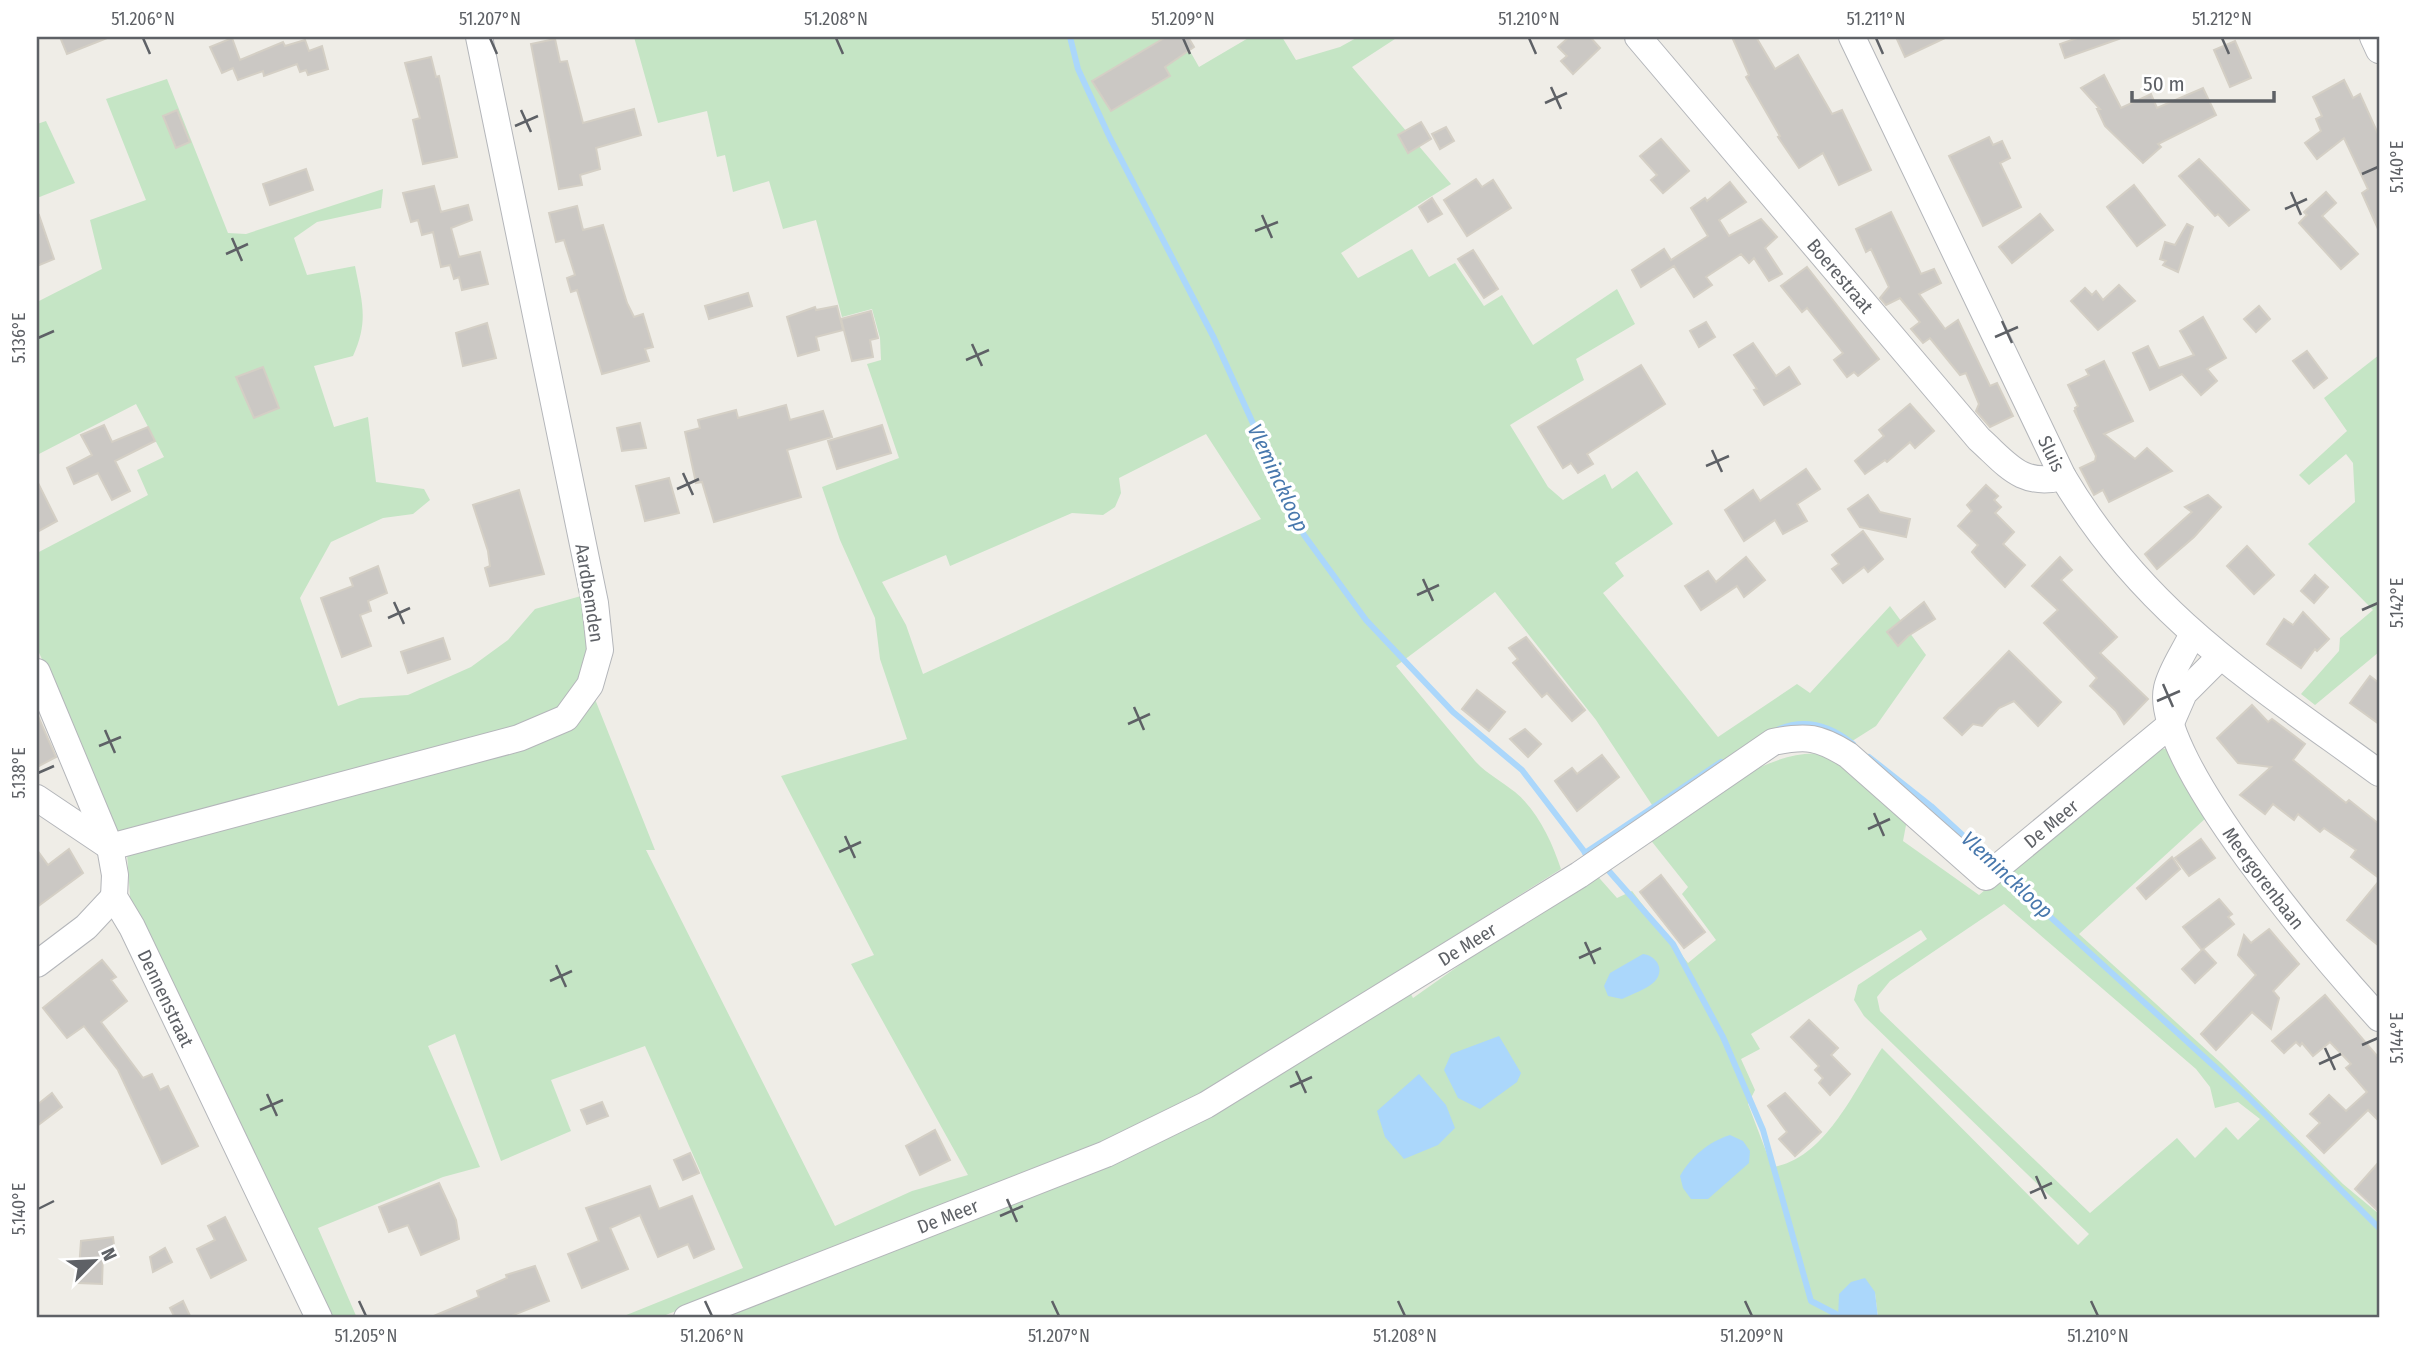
<svg xmlns="http://www.w3.org/2000/svg" width="2416" height="1355" font-family="'Fira Sans Condensed',sans-serif">
	<style>
		.green { fill: #c5e5c5; fill-rule: evenodd }
		.water { fill: #abd7fb }
		.lines { fill: none; stroke-linecap: round; stroke-linejoin: round }
		.stream { stroke: #abd7fb; stroke-width: 6 }
		.building { fill: #cbc8c4; stroke: #d4cfc5; stroke-width: 2 }
		.minor-casing { stroke: #b4b6ba; stroke-width: 28 }
		.minor { stroke: #fff; stroke-width: 26 }
		.ticks { fill: none; stroke: #5e6166; stroke-width: 2.5 }
		.labels { text-anchor: middle; stroke-width: 7; stroke-linejoin: round; paint-order: stroke }
		.street-label { font-size: 19px; fill: #5e6166; stroke: #fff }
		.water-label { font-size: 21px; font-style: italic; fill: #4878ad; stroke: #fff }
		.neatline { fill: none; stroke: #5e6166; stroke-width: 2.5 }
		.ticks-label { font-size: 18px; text-anchor: middle; fill: #5e6166 }
	</style>
	<rect width="100%" height="100%" fill="#efede7"/>
	<!-- green -->
	<g class="green">
		<path d="M634 37H1182L1199 67 1250 37H1282L1296 60 1340 47 1358 37H1398L1352 67 1451 184 1341 253 1358 278 1412 249 1429 277 1455 263 1484 306 1502 295 1533 345 1617 289 1635 324 1576 359 1584 380 1510 425 1548 487 1563 500 1605 474 1612 489 1637 471 1673 524 1615 563 1624 576 1603 593 1718 737 1797 684 1810 693 1890 606 1926 655 1876 726 1846 745 1806 734 1656 811 1596 720 1495 592 1396 666 1475 761C1487 774 1501 781 1515 792 1538 811 1552 842 1561 869L1399 971 1413 998 1593 871 1617 898 1632 891 1688 963 1716 940 1682 894 1688 887 1649 838C1693 809 1790 727 1844 762 1867 778 1887 802 1907 820L1903 841 1979 895 2156 748 2166 749 2207 817 2079 934 2221 1063 2343 1184 2379 1214V1318H1878L1875 1293 1836 1314 1838 1318H716L1117 1141 658 1318H619L743 1268 645 1046 551 1080 571 1131 501 1161 455 1034 428 1046 480 1167 443 1177 318 1228 357 1318H332L142 933 130 897 127 853 37 648V553L148 495 137 470 164 457 136 404 37 455V302L102 269 90 220 146 200 106 99 167 79 228 233 246 234 383 189 381 208 317 222 294 238 307 275 355 266C362 302 369 321 353 356L314 366 334 427 368 417 376 482 424 489 430 500 413 514 383 518 331 542 300 598 338 706 360 698 408 695 471 667 508 640 535 609 581 596 588 635 585 674 655 850H646L835 1226 912 1191 968 1175 851 964 874 955 781 776 907 739 880 659 875 618 840 540 822 487 899 458 867 364 881 360 880 338 872 309 842 317 816 220 783 229 769 181 733 192 725 155 717 157 707 111 658 123ZM1206 434 1261 519 923 674 906 625 882 582 946 555 950 566 1072 513 1103 515 1115 507 1121 493 1119 478ZM2004 904 2196 1069 2210 1087 2215 1108 2238 1102 2260 1119 2238 1140 2226 1127 2195 1158 2177 1138 2090 1213 1880 1011 1877 997 1890 981ZM1921 930 1927 939 1858 985 1854 1000 1864 1016 2089 1234 2078 1245 1882 1048C1855 1089 1825 1160 1772 1167L1748 1104 1755 1090 1741 1059 1760 1049 1751 1034Z"/>
		<polygon points="46,121 75,183 37,198 37,124"/>
		<polygon points="2379,355 2379,652 2315,705 2301,694 2339,651 2340,638 2373,610 2308,544 2355,502 2353,463 2346,454 2309,485 2299,475 2347,431 2324,398"/>
	</g>
	<!-- water -->
	<g class="water">
		<path d="M1643 954C1658 956 1666 972 1653 983 1645 990 1632 994 1622 999L1608 996 1604 986 1610 973Z"/>
		<polygon points="1499,1036 1521,1073 1517,1082 1480,1109 1458,1098 1444,1070 1451,1054"/>
		<polygon points="1419,1074 1446,1105 1455,1128 1438,1145 1404,1159 1385,1137 1377,1111"/>
		<path d="M1730 1135 1743 1141 1750 1151 1749 1163 1708 1199H1691L1683 1188 1680 1176C1690 1157 1710 1141 1730 1135Z"/>
		<polygon points="1865,1278 1875,1292 1878,1318 1838,1318 1839,1294 1851,1282"/>
	</g>
	<g class="lines">
		<!-- stream -->
		<g class="stream">
			<polyline points="1070,37 1078,69 1110,138 1214,338 1304,535 1366,620 1453,712 1522,770 1587,855"/>
			<path d="M1779 729C1806 718 1831 726 1853 744"/>
			<polyline points="1869,757 1931,806 1994,864"/>
			<polyline points="1585,853 1721,762"/>
			<polyline points="1608,870 1673,944 1723,1037 1763,1130 1811,1301 1836,1314"/>
			<polyline points="2001,872 2249,1098 2379,1228"/>
		</g>
	</g>
	<!-- building -->
	<g class="building">
		<polygon points="60,37 107,37 107,38 67,54"/>
		<polygon points="1166,37 1188,37 1194,47 1165,67 1170,76 1111,111 1092,81"/>
		<polygon points="1569,37 1590,37 1600,48 1573,74 1561,61 1567,56 1558,47"/>
		<polygon points="1732,37 1756,37 1775,69 1798,55 1832,114 1842,110 1871,170 1839,185 1823,153 1799,168 1778,137 1780,136 1746,77 1749,75"/>
		<polygon points="1896,37 1947,37 1905,57"/>
		<polygon points="2080,37 2118,37 2119,39 2065,58 2060,44"/>
		<polygon points="232,38 240,60 283,42 285,46 305,40 309,51 322,46 328,69 308,75 306,70 300,72 297,64 264,76 263,71 238,80 233,68 222,73 210,47"/>
		<polygon points="555,39 560,62 567,61 583,123 634,109 641,135 596,148 600,169 580,175 582,185 559,189 531,44"/>
		<polygon points="2235,41 2251,78 2230,87 2214,50"/>
		<polygon points="431,57 436,77 439,76 457,157 423,164 413,120 420,118 405,63"/>
		<polygon points="2104,75 2121,108 2151,94 2157,108 2203,88 2216,115 2158,144 2161,147 2143,163 2105,126 2097,109 2100,109 2081,88"/>
		<polygon points="2344,80 2353,98 2360,94 2379,136 2379,231 2362,193 2368,189 2344,138 2317,159 2305,143 2321,131 2316,119 2322,116 2313,97"/>
		<polygon points="177,110 190,142 176,148 163,116"/>
		<polygon points="1421,122 1431,139 1408,153 1398,135"/>
		<polygon points="1446,127 1454,141 1440,149 1432,134"/>
		<polygon points="1989,137 1993,145 2002,141 2010,158 2000,163 2021,207 1983,226 1949,156"/>
		<polygon points="1661,139 1689,171 1663,193 1651,180 1657,175 1640,156"/>
		<polygon points="2199,159 2249,210 2229,226 2218,214 2215,216 2179,176"/>
		<polygon points="306,169 313,190 270,205 263,184"/>
		<polygon points="1476,179 1482,187 1493,180 1511,208 1467,236 1444,200"/>
		<polygon points="1730,182 1746,202 1719,220 1729,236 1761,219 1777,237 1765,248 1782,274 1769,281 1754,258 1749,263 1741,254 1706,277 1712,285 1694,297 1674,266 1641,287 1632,270 1664,249 1671,260 1708,236 1691,208 1705,198 1707,201"/>
		<polygon points="2134,185 2165,225 2137,246 2107,207"/>
		<polygon points="434,186 441,212 468,205 472,220 451,228 459,257 480,252 488,284 462,290 459,277 454,279 450,265 441,267 433,232 422,235 418,220 411,222 403,193"/>
		<polygon points="2326,192 2336,203 2322,216 2358,254 2341,269 2299,223 2307,215 2304,212"/>
		<polygon points="1432,198 1442,214 1428,222 1419,207"/>
		<polygon points="577,206 583,230 603,225 627,303 634,317 643,314 653,347 645,349 649,361 602,374 577,290 571,292 567,278 575,275 564,240 556,242 549,213"/>
		<polygon points="1891,212 1921,274 1934,269 1941,283 1919,294 1945,329 1958,320 1990,386 1997,383 2013,416 1990,427 1976,411 1979,404 1966,373 1960,375 1930,338 1923,343 1911,329 1920,322 1900,298 1886,305 1880,298 1889,287 1871,249 1866,252 1856,229"/>
		<polygon points="2040,214 2053,230 2012,263 1999,247"/>
		<polygon points="39,215 54,259 37,266 37,216"/>
		<polygon points="2187,224 2193,227 2178,272 2163,265 2166,261 2160,259 2165,242 2175,245"/>
		<polygon points="1473,250 1498,289 1484,298 1458,259"/>
		<polygon points="1807,267 1879,359 1858,376 1854,372 1847,377 1834,360 1843,353 1807,308 1802,312 1781,286"/>
		<polygon points="2119,285 2135,301 2098,330 2071,301 2085,288 2092,295 2096,291 2103,300"/>
		<polygon points="748,293 752,306 709,319 705,306"/>
		<polygon points="837,306 843,330 816,337 819,350 798,356 787,317 815,307 816,310"/>
		<polygon points="2259,306 2270,319 2256,332 2244,319"/>
		<polygon points="871,311 878,338 870,340 873,357 852,361 841,319"/>
		<polygon points="2203,317 2226,358 2207,369 2217,381 2201,395 2182,374 2150,390 2133,353 2148,346 2159,368 2194,355 2180,331"/>
		<polygon points="1706,322 1715,337 1699,347 1690,331"/>
		<polygon points="487,323 496,358 463,366 456,333"/>
		<polygon points="1753,343 1776,376 1789,367 1800,384 1764,405 1754,390 1757,389 1734,355"/>
		<polygon points="2307,351 2327,378 2314,388 2293,361"/>
		<polygon points="2104,361 2133,421 2104,434 2135,459 2147,448 2172,471 2109,502 2103,490 2094,495 2080,468 2095,461 2096,456 2074,410 2076,412 2075,408 2078,406 2068,385 2089,375 2086,370"/>
		<polygon points="1641,365 1665,404 1587,454 1593,464 1578,473 1571,463 1563,468 1538,427"/>
		<polygon points="263,367 279,408 254,418 236,377"/>
		<polygon points="1910,404 1934,431 1915,448 1910,442 1887,462 1885,460 1865,474 1855,461 1884,436 1879,430"/>
		<polygon points="786,405 790,420 823,411 832,437 787,450 801,497 714,522 702,482 696,483 685,432 700,428 698,420 736,410 738,418"/>
		<polygon points="640,423 646,448 622,451 617,428"/>
		<polygon points="104,425 112,442 148,427 155,441 115,461 130,491 112,500 98,473 74,484 67,468 92,455 81,435"/>
		<polygon points="882,425 891,453 837,469 828,441"/>
		<polygon points="1806,469 1820,489 1797,504 1807,521 1783,534 1775,520 1744,541 1725,510 1753,490 1760,501"/>
		<polygon points="669,478 679,513 645,521 636,486"/>
		<polygon points="37,481 57,521 37,532"/>
		<polygon points="1986,485 1998,496 1994,500 2001,507 1995,513 2014,532 2003,544 2025,565 2005,587 1977,558 1972,552 1978,545 1958,526 1972,511 1967,505"/>
		<polygon points="519,490 544,574 490,586 485,568 490,566 488,551 473,505"/>
		<polygon points="1868,495 1880,512 1910,519 1906,537 1860,527 1848,509"/>
		<polygon points="2208,495 2221,507 2194,537 2157,569 2145,554 2192,512 2185,507"/>
		<polygon points="1863,531 1883,559 1868,572 1864,567 1843,583 1832,569 1839,564 1832,555"/>
		<polygon points="2247,546 2274,575 2254,594 2227,566"/>
		<polygon points="1746,557 1765,580 1744,597 1737,586 1701,610 1685,586 1708,571 1716,582"/>
		<polygon points="2060,557 2072,570 2061,580 2117,637 2100,653 2148,699 2124,724 2116,711 2090,686 2097,678 2044,623 2058,610 2032,586"/>
		<polygon points="378,566 387,593 368,601 371,611 360,615 371,646 342,657 321,598 353,586 350,578"/>
		<polygon points="2315,575 2328,587 2314,603 2301,591"/>
		<polygon points="1924,602 1935,619 1908,636 1898,646 1887,632"/>
		<polygon points="2303,612 2329,639 2317,651 2315,649 2301,668 2267,644 2284,619 2293,625"/>
		<polygon points="1526,637 1585,710 1572,721 1547,693 1542,697 1513,663 1518,659 1509,648"/>
		<polygon points="443,638 450,659 408,673 401,652"/>
		<polygon points="2009,651 2061,702 2038,726 2014,701 1999,708 1982,726 1973,724 1962,735 1944,718"/>
		<polygon points="2370,676 2379,683 2379,724 2350,703"/>
		<polygon points="1477,690 1505,712 1489,731 1462,709"/>
		<polygon points="2252,705 2268,722 2272,719 2305,744 2293,760 2346,803 2349,800 2379,824 2379,878 2351,857 2356,850 2324,828 2320,832 2298,814 2294,820 2273,804 2265,814 2240,795 2271,767 2238,763 2217,738"/>
		<polygon points="37,714 56,757 37,767"/>
		<polygon points="1525,729 1541,744 1528,757 1510,739"/>
		<polygon points="1602,755 1619,777 1577,811 1555,781 1572,768 1577,774"/>
		<polygon points="2201,839 2215,858 2189,876 2175,858"/>
		<polygon points="69,849 83,873 37,907 37,850 48,865"/>
		<polygon points="2172,857 2180,869 2146,899 2137,888"/>
		<polygon points="1661,875 1705,932 1684,948 1640,892"/>
		<polygon points="2379,881 2379,946 2347,920"/>
		<polygon points="2219,899 2232,914 2228,917 2234,924 2203,949 2216,963 2195,983 2182,969 2202,950 2183,927"/>
		<polygon points="2269,929 2299,964 2273,991 2279,998 2271,1029 2252,1012 2216,1050 2201,1034 2256,975 2238,955 2244,935 2251,943"/>
		<polygon points="102,960 116,977 111,980 127,1001 101,1022 143,1078 152,1074 160,1090 168,1086 198,1146 162,1164 118,1070 84,1026 67,1038 43,1008"/>
		<polygon points="2325,995 2379,1058 2379,1121 2368,1110 2324,1153 2307,1136 2320,1123 2310,1114 2329,1095 2346,1111 2367,1092 2346,1068 2351,1064 2330,1042 2313,1056 2302,1043 2300,1046 2296,1042 2284,1053 2272,1041"/>
		<polygon points="1809,1020 1838,1048 1831,1055 1850,1074 1830,1095 1819,1083 1823,1078 1815,1070 1819,1066 1791,1037"/>
		<polygon points="52,1093 62,1107 37,1126 37,1105"/>
		<polygon points="1785,1093 1821,1132 1795,1156 1779,1139 1787,1132 1768,1106"/>
		<polygon points="602,1102 608,1116 587,1124 581,1110"/>
		<polygon points="935,1130 950,1160 920,1175 906,1146"/>
		<polygon points="690,1153 699,1173 683,1180 674,1160"/>
		<polygon points="2379,1162 2379,1212 2355,1189"/>
		<polygon points="439,1183 456,1220 459,1239 421,1255 408,1225 389,1232 379,1207"/>
		<polygon points="650,1186 659,1209 692,1196 714,1249 694,1258 688,1244 658,1257 640,1215 610,1228 628,1269 582,1288 568,1254 599,1241 586,1208"/>
		<polygon points="225,1217 246,1260 211,1278 197,1249 215,1240 208,1226"/>
		<polygon points="113,1237 115,1253 103,1254 102,1284 78,1283 81,1241"/>
		<polygon points="165,1248 172,1262 153,1272 150,1257"/>
		<polygon points="535,1266 549,1301 506,1318 429,1318 479,1297 477,1291 507,1278 506,1275"/>
		<polygon points="183,1301 191,1318 175,1318 170,1308"/>
	</g>
	<g class="lines">
		<defs>
			<g id="minor">
				<path id="s1" d="M1638 37 1979 439C2008 465 2021 487 2063 477"/>
				<path id="s2" d="M1852 37 2063 477C2145 615 2253 681 2379 773"/>
				<polyline points="2373,37 2379,50"/>
				<path id="s3" d="M2192 635C2185 651 2171 670 2167 688 2151 758 2330 964 2379 1018"/>
				<path id="s4" d="M37 672 110 847 115 875 114 897 132 927 319 1318"/>
				<polyline points="37,798 110,847 519,738 566,718 590,685 600,650 595,603 479,37"/>
				<polyline points="37,964 86,927 114,897"/>
				<path id="s5" d="M687 1318 1106 1154 1206 1105 1579 875 1773 742C1807 735 1819 737 1848 755L1986 877 2170 725 2184 693 2220 657"/>
			</g>
		</defs>
		<!-- minor casing -->
		<use href="#minor" class="minor-casing"/>
		<!-- minor -->
		<use href="#minor" class="minor"/>
	</g>
	<!-- ticks -->
	<path class="ticks" d="M143 38 150 54M490 38 497 54M836 38 843 54M1183 38 1190 54M1529 38 1536 54M1876 38 1883 54M2222 38 2229 54M1551 87 1561 109M1545 103 1567 93M521 110 531 132M515 126 538 116M2362 174 2378 167M2291 192 2301 215M2285 209 2307 199M1262 215 1272 238M1255 231 1278 222M232 238 242 261M226 254 248 244M2002 321 2012 343M1995 337 2018 327M38 338 54 331M972 344 982 366M966 360 989 350M1712 450 1722 472M1706 466 1729 456M683 473 693 495M677 489 699 479M1423 579 1433 601M1417 595 1439 585M394 602 404 624M2362 610 2378 603M388 618 410 608M2163 684 2173 707M2157 701 2180 691M1134 707 1144 730M1128 724 1150 714M105 730 115 753M99 746 121 737M38 773 54 766M1874 813 1884 836M1868 829 1890 819M845 836 855 858M839 852 861 842M1585 942 1595 964M1579 958 1601 948M556 965 566 987M550 981 572 971M2362 1045 2378 1038M2325 1048 2335 1070M2319 1064 2341 1054M1296 1071 1306 1093M1290 1087 1312 1077M267 1094 277 1116M260 1110 283 1100M2036 1176 2046 1199M2030 1193 2052 1183M1007 1199 1017 1222M38 1209 54 1201M1000 1216 1023 1206M359 1301 366 1316M705 1301 712 1316M1052 1301 1059 1316M1398 1301 1405 1316M1745 1301 1752 1316M2091 1301 2098 1316"/>
	<g class="labels">
		<!-- street labels -->
		<g class="street-label">
			<text dy="7" stroke="none"><textPath href="#s1" startOffset="313">Boerestraat</textPath></text>
			<text dy="7" stroke="none"><textPath href="#s2" startOffset="462">Sluis</textPath></text>
			<text transform="translate(590 593) rotate(81)" y="7">Aardbemden</text>
			<text dy="7" stroke="none"><textPath href="#s5" startOffset="1582">De Meer</textPath></text>
			<text dy="7" stroke="none"><textPath href="#s3" startOffset="276">Meergorenbaan</textPath></text>
			<text dy="7" stroke="none"><textPath href="#s5" startOffset="868">De Meer</textPath></text>
			<text dy="7" stroke="none"><textPath href="#s4" startOffset="354">Dennenstraat</textPath></text>
			<text dy="7" stroke="none"><textPath href="#s5" startOffset="280">De Meer</textPath></text>
		</g>
		<!-- water labels -->
		<g class="water-label">
			<text transform="translate(1278 478) rotate(65)" y="7">Vleminckloop</text>
			<text transform="translate(2007 875) rotate(43)" y="7">Vleminckloop</text>
		</g>
	</g>
	<!-- border -->
	<rect width="2416" height="1355" fill="none" stroke="#ffffff" stroke-width="77"/>
	<!-- north arrow -->
	<g transform="translate(94 1261) rotate(66)" stroke="#ffffff" stroke-width="5" paint-order="stroke">
	<path d="M0-5L12 26L0 18L-12 26Z" fill="#5e6166"/>
	<text y="-10" font-size="19" font-weight="bold" text-anchor="middle" fill="#5e6166">N</text>
	</g>
	<!-- scale -->
	<path d="M2132 91v10h142v-10" fill="none" stroke="#5e6166" stroke-width="3.5"/>
	<text x="2143" y="91" font-size="21" fill="#5e6166" stroke="#ffffff" stroke-width="5" paint-order="stroke">50 m</text>
	<rect x="38" y="38" width="2340" height="1278" class="neatline"/>
	<g class="ticks-label">
		<text x="143" y="25">51.206°N</text>
		<text x="490" y="25">51.207°N</text>
		<text x="836" y="25">51.208°N</text>
		<text x="1183" y="25">51.209°N</text>
		<text x="1529" y="25">51.210°N</text>
		<text x="1876" y="25">51.211°N</text>
		<text x="2222" y="25">51.212°N</text>
		<text transform="translate(2397 167) rotate(-90)" y="6">5.140°E</text>
		<text transform="translate(19 338) rotate(-90)" y="6">5.136°E</text>
		<text transform="translate(2397 603) rotate(-90)" y="6">5.142°E</text>
		<text transform="translate(19 773) rotate(-90)" y="6">5.138°E</text>
		<text transform="translate(2397 1038) rotate(-90)" y="6">5.144°E</text>
		<text transform="translate(19 1209) rotate(-90)" y="6">5.140°E</text>
		<text x="366" y="1342">51.205°N</text>
		<text x="712" y="1342">51.206°N</text>
		<text x="1059" y="1342">51.207°N</text>
		<text x="1405" y="1342">51.208°N</text>
		<text x="1752" y="1342">51.209°N</text>
		<text x="2098" y="1342">51.210°N</text>
	</g>
</svg>
